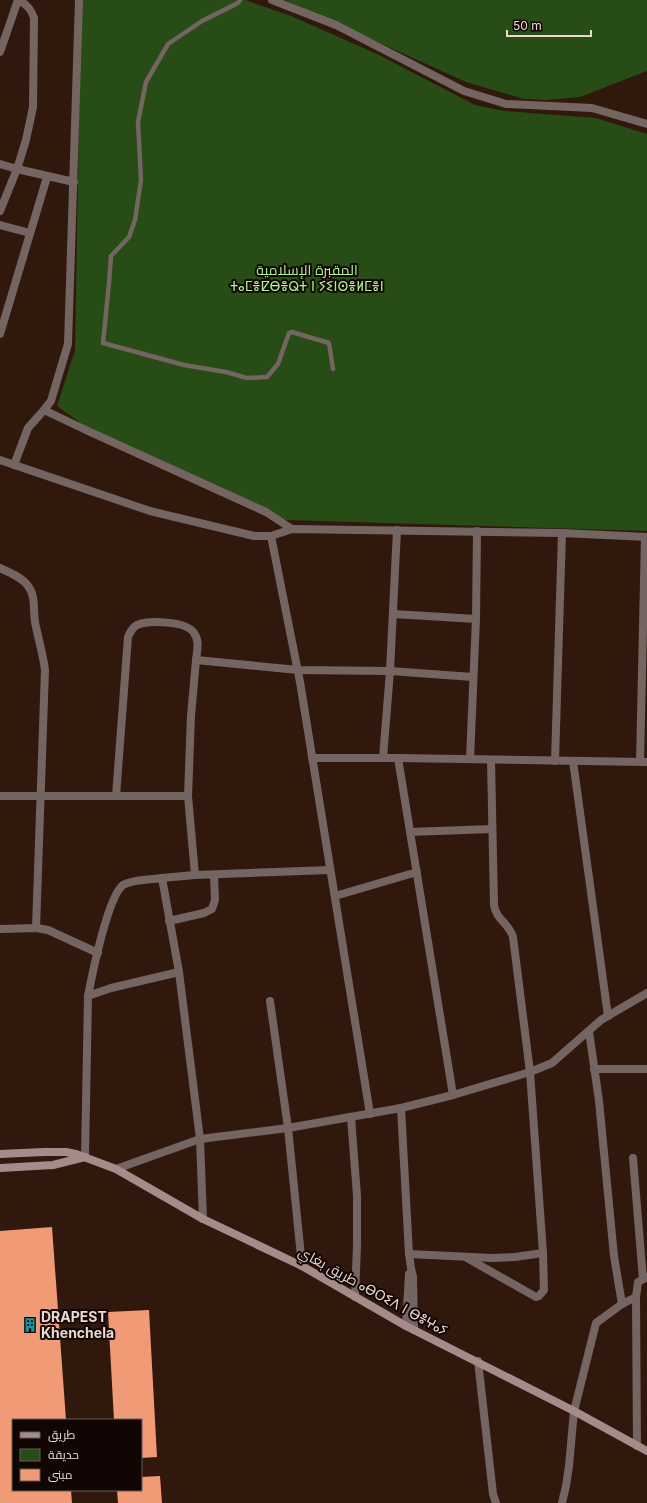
<svg xmlns="http://www.w3.org/2000/svg" width="647" height="1503" font-family="Inter,Cairo,'Noto Sans Tifinagh',sans-serif">
	<style>
		.green { fill: #274c15 }
		.building { fill: #f09a76 }
		.lines { fill: none; stroke-linecap: round; stroke-linejoin: round }
		.service { stroke: #746563; stroke-width: 4.5 }
		.minor { stroke: #746563; stroke-width: 8 }
		.tertiary { stroke: #746563; stroke-width: 8 }
		.secondary { stroke: #a58c8a; stroke-width: 8 }
		.labels { text-anchor: middle; stroke-width: 4; stroke-linejoin: round; paint-order: stroke }
		.park-label { font-size: 14px; fill: #aff493; stroke: #110603 }
		.street-label { font-size: 14px; fill: #ead8d1; stroke: #110603 }
		.poi-label { font-size: 14px; font-weight: bold; fill: #ead8d1; stroke: #110603; text-anchor: start }
	</style>
	<rect width="100%" height="100%" fill="#31180d"/>
	<!-- green -->
	<g class="green">
		<polygon points="81,0 245,0 291,16 377,54 475,105 504,111 596,118 647,134 647,531 286,520 205,486 92,431 57,406 75,350"/>
		<polygon points="285,0 647,0 647,71 580,97 546,100 524,99 466,82"/>
	</g>
	<!-- building -->
	<g class="building">
		<polygon points="52,1227 66,1420 13,1420 13,1490 71,1490 72,1503 0,1503 0,1231"/>
		<polygon points="149,1310 157,1457 141,1458 141,1420 114,1420 108,1312"/>
		<polygon points="160,1476 162,1503 118,1503 117,1490 141,1490 141,1477"/>
	</g>
	<g class="lines">
		<!-- service -->
		<polyline class="service" points="240,0 238,3 202,21 168,44 146,82 138,122 141,180 135,220 129,237 111,256 109,283 103,343 184,365 226,372 247,378 267,377 278,364 289,333 292,332 329,343 333,369"/>
		<!-- minor -->
		<g class="minor">
			<polyline points="79,0 68,344 53,394 51,401 44,410 88,431 266,512 292,529"/>
			<polyline points="272,0 336,25 464,91 506,104 592,108 647,124"/>
			<polyline points="0,52 18,0"/>
			<polyline points="0,164 17,169 74,182"/>
			<path d="M0 211 17 169 26 140 33 107 34 18C31 9 27 5 19 0"/>
			<polyline points="0,225 30,233"/>
			<polyline points="0,334 47,177"/>
			<polyline points="0,460 150,511 254,536 271,536 292,529 562,533 647,537"/>
			<polyline points="14,465 28,428 44,410"/>
			<polyline points="271,536 300,682 370,1114"/>
			<path d="M0 568C9 572 23 578 28 586 36 596 33 610 35 622 38 638 43 654 45 670L36 928"/>
			<polyline points="393,614 476,619"/>
			<polyline points="312,758 398,758 647,762"/>
			<polyline points="383,758 390,671 397,530"/>
			<polyline points="398,758 453,1095"/>
			<polyline points="470,759 476,619 477,531"/>
			<polyline points="555,761 562,533"/>
			<polyline points="573,761 608,1016"/>
			<polyline points="640,762 645,537"/>
			<polyline points="0,796 188,796 195,875"/>
			<path d="M116 796 128 637C130 632 132 628 137 625 149 620 187 621 194 633 200 641 197 651 196 660"/>
			<polyline points="188,796 191,716 196,660 298,670 390,671 473,677"/>
			<polyline points="410,832 492,829"/>
			<polyline points="335,896 417,872"/>
			<polyline points="169,921 204,913 212,909 215,900 214,875"/>
			<polyline points="0,929 36,928 48,930 98,953"/>
			<path d="M88 996C92 975 108 896 123 885 133 879 150 880 162 878"/>
			<polyline points="270,1001 288,1128 302,1266"/>
			<polyline points="589,1031 599,1101 614,1256 622,1304"/>
			<polyline points="594,1069 647,1069"/>
			<polyline points="401,1108 409,1254 411,1268 413,1277 414,1330"/>
			<polyline points="351,1117 357,1196 357,1246 355,1297"/>
			<polyline points="85,1157 88,996 111,988 179,972"/>
			<polyline points="633,1158 643,1279"/>
			<polyline points="203,1219 200,1139 179,972 162,878 195,875 330,870"/>
			<path d="M409 1254 492 1258 515 1257 543 1253 530 1072 513 937C509 923 496 920 494 905L491 760"/>
			<polyline points="467,1258 536,1297 539,1296 544,1290 543,1253"/>
			<polyline points="636,1297 637,1446"/>
			<polyline points="406,1326 409,1274"/>
			<polyline points="478,1361 493,1494 496,1503"/>
			<polyline points="562,1503 566,1486 569,1466 574,1411 596,1323 622,1304 636,1297 638,1282 647,1277"/>
		</g>
		<!-- tertiary -->
		<polyline class="tertiary" points="116,1169 200,1139 288,1128 401,1108 453,1095 530,1072 552,1063 601,1020 647,993"/>
		<!-- secondary -->
		<g class="secondary">
			<polyline points="0,1154 44,1152 66,1152 76,1154 116,1169 203,1219 302,1266 406,1326 574,1411 647,1451"/>
			<polyline points="0,1168 53,1165 85,1157"/>
		</g>
	</g>
	<!-- icons -->
	<defs>
		<symbol id="building-bare" viewBox="-9 -9 18 18"><path d="M-4-6H4V6H1V3H-1V6H-4ZM-2.5-4.3h1.7v1.8h-1.7ZM.8-4.3h1.7v1.8H.8ZM-2.5-1h1.7V.8h-1.7ZM.8-1h1.7V.8H.8Z" fill="#0f9aa8" stroke="#110603" stroke-width="2.5" paint-order="stroke"/></symbol>
	</defs>
	<g fill-rule="evenodd">
		<use href="#building-bare" x="20" y="1315" width="20" height="20"/>
	</g>
	<g class="labels">
		<!-- park labels -->
		<g class="park-label">
			<text x="307" y="275">المقبرة الإسلامية<tspan x="307" dy="16">ⵜⴰⵎⴻⵇⴱⴻⵕⵜ ⵏ ⵢⵉⵏⵙⴻⵍⵎⴻⵏ</tspan></text>
		</g>
		<!-- street labels -->
		<g class="street-label">
			<text transform="translate(373 1291) rotate(29)" y="5">طريق بغاي ⴰⴱⵔⵉⴷ ⵏ ⴱⴻⵖⴰⵢ</text>
		</g>
		<!-- poi labels -->
		<g class="poi-label">
			<text x="41" y="1322">DRAPEST<tspan x="41" dy="16">Khenchela</tspan></text>
		</g>
	</g>
	<!-- legend -->
	<rect x="12" y="1419" width="130" height="72" fill="#110603" stroke="#685a55"/>
	<rect x="20" y="1432" width="20" height="6" fill="#a58c8a" stroke="#685a55"/>
	<text x="48" y="1439" font-size="12" fill="#ead8d1">طريق</text>
	<rect x="20" y="1449" width="20" height="12" fill="#274c15" stroke="#685a55"/>
	<text x="48" y="1459" font-size="12" fill="#ead8d1">حديقة</text>
	<rect x="20" y="1469" width="20" height="12" fill="#f09a76" stroke="#685a55"/>
	<text x="48" y="1479" font-size="12" fill="#ead8d1">مبنى</text>
	<!-- scale -->
	<path d="M507 30v6h84v-6" fill="none" stroke="#ead8d1" stroke-width="2"/>
	<text x="513" y="30" font-size="12" fill="#ead8d1" stroke="#110603" stroke-width="3" paint-order="stroke">50 m</text>
</svg>
